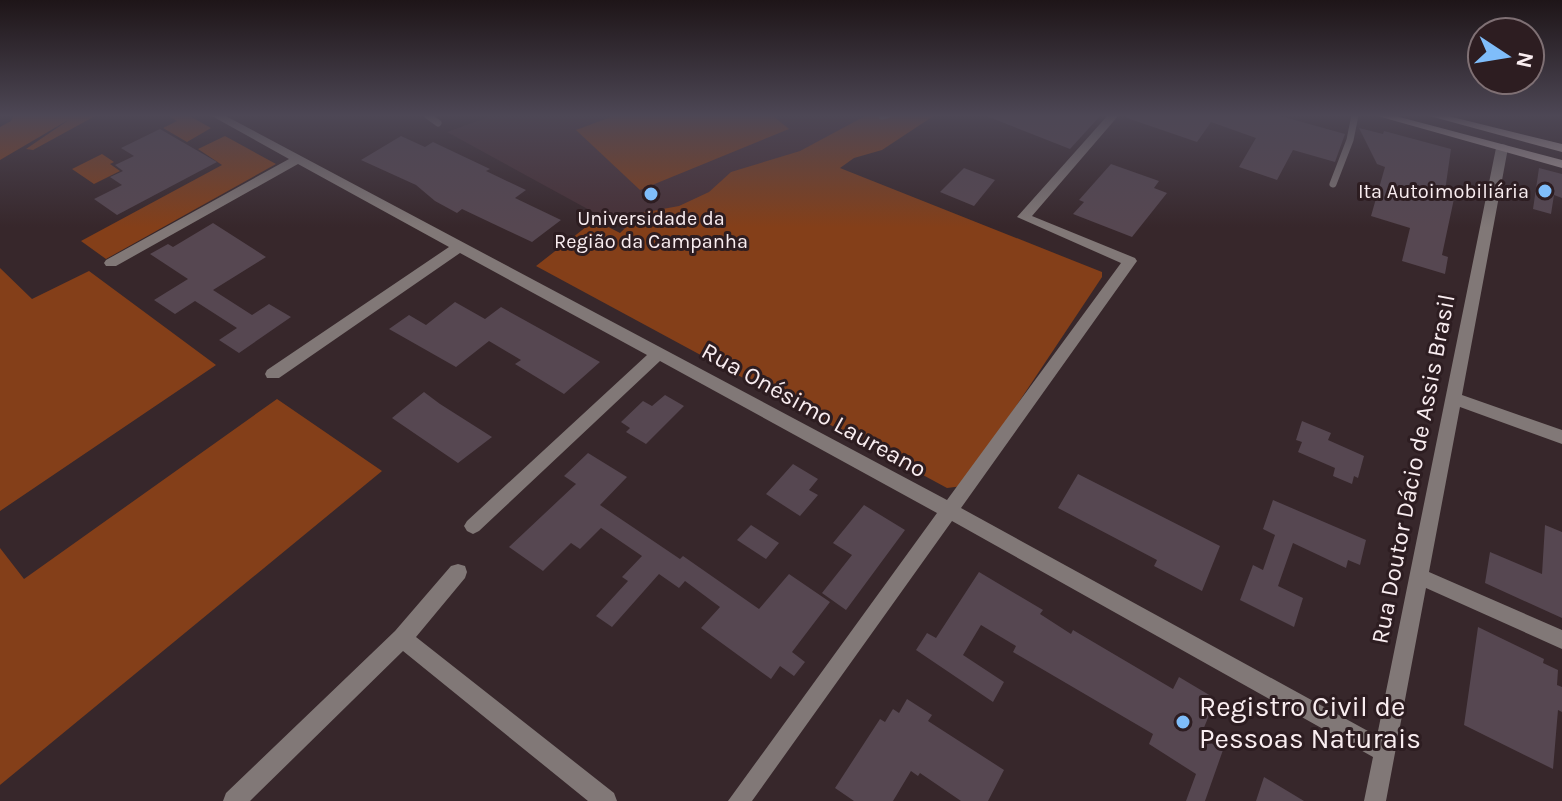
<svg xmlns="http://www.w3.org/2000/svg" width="1562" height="801" font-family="Karla,sans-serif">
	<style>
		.built { fill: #473036 }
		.green { fill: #843f19 }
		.building { fill: #564751 }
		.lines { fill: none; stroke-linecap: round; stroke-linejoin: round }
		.service { stroke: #817877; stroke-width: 7 }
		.minor { fill: #817877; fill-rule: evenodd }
		.secondary { fill: #b2a3a2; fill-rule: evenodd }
		.poi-dot { fill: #7fbdfa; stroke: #2d1d21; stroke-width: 3 }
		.labels { text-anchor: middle; stroke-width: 6; stroke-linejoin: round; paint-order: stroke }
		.far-poi-label { font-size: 20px; fill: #f9edf0; stroke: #2d1d21; text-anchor: end }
		.street-label { font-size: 24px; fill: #f9edf0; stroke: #2d1d21 }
		.near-poi-label { font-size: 28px; fill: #f9edf0; stroke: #2d1d21; text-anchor: start }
	</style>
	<rect width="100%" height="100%" fill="#37272b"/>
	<!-- built -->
	<polygon class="built" points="494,115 916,115 626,230 447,132"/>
	<!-- green -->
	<g class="green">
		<polygon points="14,115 97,115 33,150 26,149 70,119 0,160 0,127 11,121"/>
		<polygon points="167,115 188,115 211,128 187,142 163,128 177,121"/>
		<polygon points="616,115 772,115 789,129 640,190 576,130"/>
		<polygon points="867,115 935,115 882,150 854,158 840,168 1102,272 1102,277 963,486 947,488 536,266 595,220 620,233 641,213 679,206 709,192 731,172 800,151"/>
		<polygon points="225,136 276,164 106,259 81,241 222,165 198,149"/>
		<polygon points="102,154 114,162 110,164 120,171 94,184 72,169"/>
		<polygon points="0,268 32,299 89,271 216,365 0,511"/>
		<polygon points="277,399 382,471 0,785 0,548 24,579"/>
	</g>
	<!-- building -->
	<g class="building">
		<polygon points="984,115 1101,115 1070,149"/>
		<polygon points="1127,115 1277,115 1345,134 1335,162 1293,150 1277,180 1239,167 1256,138 1211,122 1197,142 1127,118"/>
		<polygon points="1359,128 1383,134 1384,131 1451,149 1445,191 1455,194 1442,255 1448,257 1445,274 1402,261 1410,228 1371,216 1385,167 1377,164"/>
		<polygon points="160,129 217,162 117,215 94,199 122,185 110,177 123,171 115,165 134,156 121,148"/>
		<polygon points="401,136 425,147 433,142 490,169 486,171 526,190 515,198 561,220 532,242 462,209 457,213 435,201 416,185 361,160"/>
		<polygon points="1111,164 1159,181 1154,188 1167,193 1132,237 1073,214 1084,202 1079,200"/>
		<polygon points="964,168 995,180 974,206 940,192"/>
		<polygon points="1539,168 1562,174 1562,198 1554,195 1551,214 1533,209"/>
		<polygon points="213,223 266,257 213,290 252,315 269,304 291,317 239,353 219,340 237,328 195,301 175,314 154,300 188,279 150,254 168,244 173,247"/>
		<polygon points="455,302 485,319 501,307 600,362 564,394 515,364 521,360 489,341 456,367 389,329 409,315 426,325"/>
		<polygon points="424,392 440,404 492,437 458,463 392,418"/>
		<polygon points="665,395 684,406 646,444 626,432 630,428 621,422 643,401 652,406"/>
		<polygon points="1302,421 1331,433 1328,440 1364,456 1358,478 1354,476 1352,484 1333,476 1335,468 1298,452 1302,442 1296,440"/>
		<polygon points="588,453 627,477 600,505 680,559 683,556 759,609 789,574 830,602 792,652 805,662 794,676 780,666 771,679 701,628 720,607 685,581 679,588 659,574 612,627 596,616 628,581 622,577 642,556 601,528 580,549 571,543 543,571 509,547 576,484 564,476"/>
		<polygon points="793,464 818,479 809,490 818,495 800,516 766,494"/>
		<polygon points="1078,474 1220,546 1202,591 1154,566 1157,560 1058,508"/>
		<polygon points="1273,500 1366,540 1360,565 1348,560 1346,568 1293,543 1278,586 1303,598 1294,627 1240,600 1253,565 1263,570 1275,535 1263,529"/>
		<polygon points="864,505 905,530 846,610 822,593 852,555 833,543"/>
		<polygon points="751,525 779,543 766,559 737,540"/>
		<polygon points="1545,525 1562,532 1562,618 1485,583 1490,552 1542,574"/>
		<polygon points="979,572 1043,610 1040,614 1071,634 1073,630 1173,689 1179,677 1216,699 1200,737 1223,750 1205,801 1186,801 1196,774 1149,744 1153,734 1013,652 1016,646 981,625 963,655 1004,682 993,702 916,650 927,633 936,638"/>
		<polygon points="1478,627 1544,659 1543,663 1558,670 1557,685 1562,687 1562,712 1558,710 1553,769 1464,725"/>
		<polygon points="907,699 932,715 928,721 1004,770 988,801 961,801 920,773 918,776 911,771 893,801 854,801 835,788 880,719 885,722 893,709 899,713"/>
		<polygon points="1264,777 1304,801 1256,801"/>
	</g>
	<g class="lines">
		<!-- service -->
		<g class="service">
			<polyline points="427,115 438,123"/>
			<polyline points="882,116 887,115"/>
			<polyline points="1333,184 1350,140 1355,115"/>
		</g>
		<!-- minor -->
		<g class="minor">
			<polygon points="210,115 224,115 947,500 1121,263 1017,217 1108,115 1119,115 1032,216 1135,258 1137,261 961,508 1377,736 1496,148 1502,144 1506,145 1508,148 1462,395 1562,430 1562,444 1460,407 1429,572 1562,630 1562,649 1426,588 1386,801 1364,801 1373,757 952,521 752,801 728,801 937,513 660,361 479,531 473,534 467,531 464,526 467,521 647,355 460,253 279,378 267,378 265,374 267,370 449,247 298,164 116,266 106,266 104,263 106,260 289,159"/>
			<polygon points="458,564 465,566 467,572 465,578 416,637 614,793 617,801 588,801 403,651 250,801 223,801 226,793 395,631 451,566"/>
		</g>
		<!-- secondary -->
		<g class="secondary">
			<polygon points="1374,115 1392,115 1562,160 1562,168"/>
			<polygon points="1426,115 1444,115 1562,144 1562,152"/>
		</g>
	</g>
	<!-- sky -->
	<linearGradient id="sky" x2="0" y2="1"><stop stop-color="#1e1518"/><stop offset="0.51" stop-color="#4d4755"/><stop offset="1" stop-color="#4d4755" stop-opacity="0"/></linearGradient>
	<rect width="1562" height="227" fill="url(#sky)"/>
	<!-- markers -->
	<g class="poi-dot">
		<circle cx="1545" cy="191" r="8"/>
		<circle cx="651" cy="194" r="8"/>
		<circle cx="1183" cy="722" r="8"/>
	</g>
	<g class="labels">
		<!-- far-poi labels -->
		<g class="far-poi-label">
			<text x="1529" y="198">Ita Autoimobiliária</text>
			<text x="651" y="225" text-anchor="middle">Universidade da<tspan x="651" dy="23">Região da Campanha</tspan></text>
		</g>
		<!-- street labels -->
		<g class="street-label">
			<text transform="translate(814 410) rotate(29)" y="8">Rua Onésimo Laureano</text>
			<text transform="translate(1413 469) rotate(-79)" y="8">Rua Doutor Dácio de Assis Brasil</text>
		</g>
		<!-- near-poi labels -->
		<g class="near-poi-label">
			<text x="1199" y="716">Registro Civil de<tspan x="1199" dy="32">Pessoas Naturais</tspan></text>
		</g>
	</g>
	<!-- north arrow -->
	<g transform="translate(1506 56) rotate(102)"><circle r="38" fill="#2d1d21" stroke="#7f7074" stroke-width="2"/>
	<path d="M0-6L14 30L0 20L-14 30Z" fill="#7fbdfa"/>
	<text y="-12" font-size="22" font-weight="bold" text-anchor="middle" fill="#f9edf0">N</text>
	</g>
</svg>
